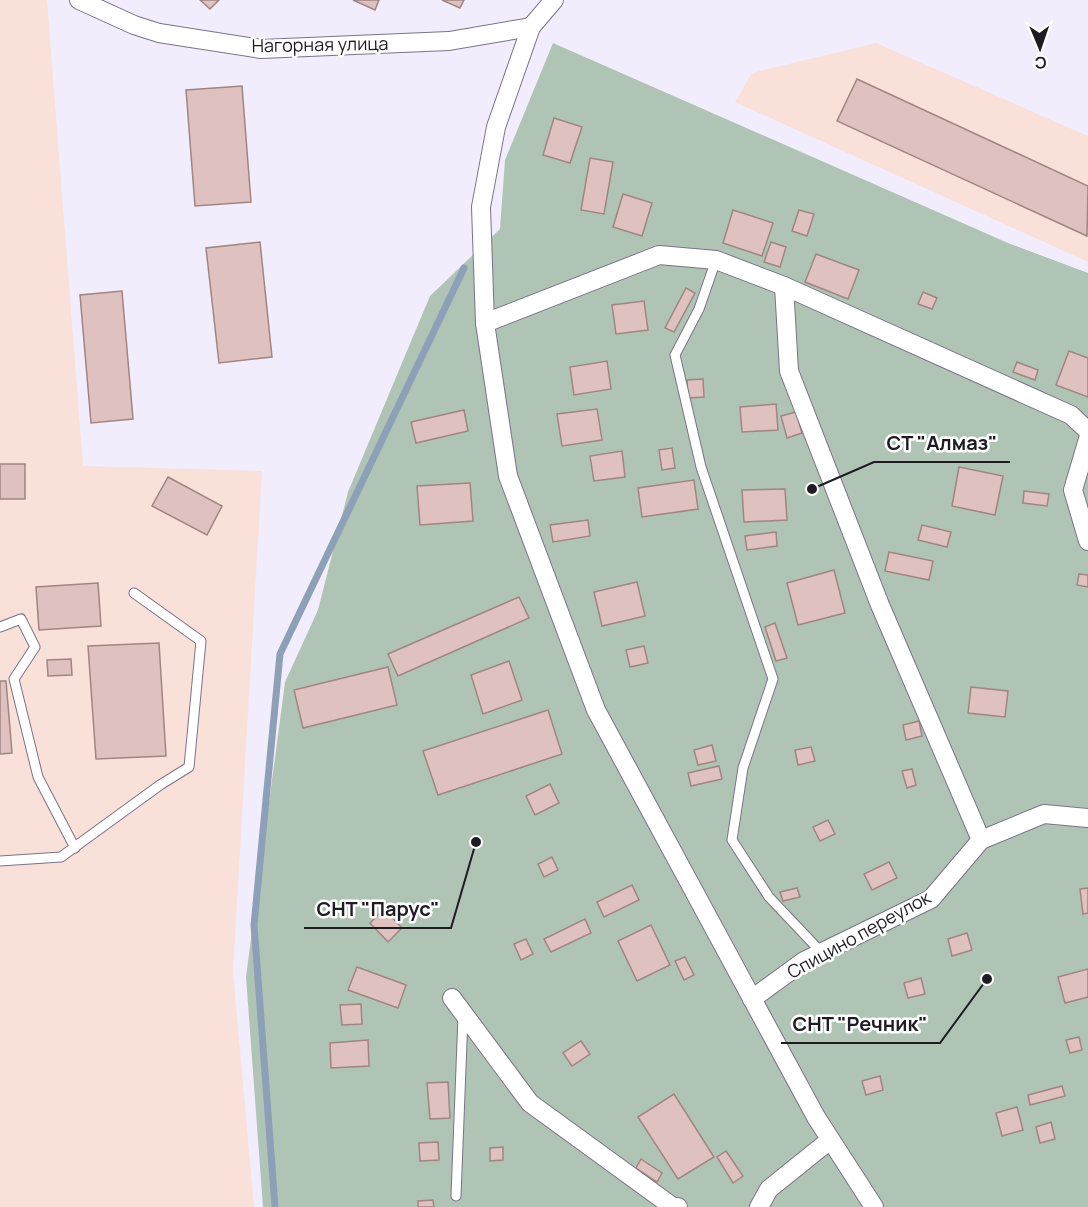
<svg xmlns="http://www.w3.org/2000/svg" width="1088" height="1207" font-family="Manrope,sans-serif">
	<style>
		.industrial { fill: #f9e0d9 }
		.green { fill: #afc4b5 }
		.lines { fill: none; stroke-linecap: round; stroke-linejoin: round }
		.stream { stroke: #8da0b8; stroke-width: 7 }
		.building { fill: #dfc2bf; stroke: #a08582; stroke-width: 1.5 }
		.lane-casing { stroke: #7a7388; stroke-width: 11 }
		.street-casing { stroke: #7a7388; stroke-width: 20 }
		.lane { stroke: #fff; stroke-width: 9 }
		.street { stroke: #fff; stroke-width: 18 }
		.labels { text-anchor: middle; stroke-width: 5; stroke-linejoin: round; paint-order: stroke }
		.street-label { font-size: 18px; fill: #1e1b23; stroke: #fff }
		.leader { fill: none; stroke: #1e1b23; stroke-width: 2 }
		.callout-dot { fill: #1e1b23; stroke: #fff; stroke-width: 2 }
		.callout-label { font-size: 20px; text-anchor: middle; font-weight: bold; fill: #1e1b23; stroke: #fff; stroke-width: 5; stroke-linejoin: round; paint-order: stroke }
	</style>
	<rect width="100%" height="100%" fill="#f2edfc"/>
	<!-- industrial -->
	<g class="industrial">
		<polygon points="0,0 47,0 83,466 262,471 233,972 254,1207 0,1207"/>
		<polygon points="876,43 1088,136 1088,262 735,102 752,73"/>
	</g>
	<!-- green -->
	<polygon class="green" points="553,43 1008,243 1088,273 1088,1207 263,1207 246,977 285,682 318,610 348,492 430,296 500,229 505,160"/>
	<g class="lines">
		<!-- stream -->
		<polyline class="stream" points="275,1207 254,925 280,654 464,268"/>
	</g>
	<!-- building -->
	<g class="building">
		<polygon points="200,0 219,0 210,9"/>
		<polygon points="353,0 379,0 375,10"/>
		<polygon points="442,0 464,0 460,8"/>
		<polygon points="857,79 1088,186 1087,236 837,121"/>
		<polygon points="242,86 251,202 195,206 186,90"/>
		<polygon points="554,118 582,127 570,163 543,155"/>
		<polygon points="590,158 613,162 604,214 581,210"/>
		<polygon points="623,194 652,203 642,236 613,227"/>
		<polygon points="733,210 773,223 762,256 723,243"/>
		<polygon points="799,210 814,214 807,236 792,231"/>
		<polygon points="260,242 272,357 219,363 206,248"/>
		<polygon points="771,242 786,247 780,267 764,262"/>
		<polygon points="816,254 859,270 848,299 805,282"/>
		<polygon points="686,288 695,293 674,332 665,328"/>
		<polygon points="122,291 133,419 91,423 80,295"/>
		<polygon points="923,292 937,298 932,309 918,304"/>
		<polygon points="644,301 648,330 616,334 612,305"/>
		<polygon points="1069,351 1088,358 1088,397 1056,385"/>
		<polygon points="607,361 611,389 574,395 570,367"/>
		<polygon points="1017,362 1038,370 1035,380 1013,372"/>
		<polygon points="703,379 704,397 688,398 687,380"/>
		<polygon points="776,404 778,430 742,432 740,407"/>
		<polygon points="597,409 602,440 562,446 557,414"/>
		<polygon points="464,410 468,431 416,443 411,422"/>
		<polygon points="796,412 802,433 787,438 781,416"/>
		<polygon points="672,448 675,468 662,470 659,450"/>
		<polygon points="622,451 625,477 594,481 590,456"/>
		<rect x="0" y="464" width="25" height="35"/>
		<polygon points="959,467 1003,476 995,515 952,506"/>
		<polygon points="168,477 222,506 207,535 152,506"/>
		<polygon points="694,480 698,509 642,517 638,488"/>
		<polygon points="470,483 473,521 420,525 417,486"/>
		<polygon points="785,489 787,520 744,522 742,490"/>
		<polygon points="1024,491 1049,494 1047,506 1023,503"/>
		<polygon points="588,520 590,536 553,542 550,525"/>
		<polygon points="922,525 951,532 947,547 918,540"/>
		<polygon points="776,532 777,546 747,550 745,536"/>
		<polygon points="889,552 933,561 929,580 885,571"/>
		<polygon points="834,570 845,613 798,625 787,583"/>
		<polygon points="1079,574 1088,575 1088,587 1077,585"/>
		<polygon points="637,582 645,616 602,626 594,592"/>
		<polygon points="98,583 101,626 39,630 36,587"/>
		<polygon points="519,597 529,618 398,676 388,654"/>
		<polygon points="775,623 787,658 776,661 765,627"/>
		<polygon points="159,643 166,756 96,759 88,646"/>
		<polygon points="644,646 648,663 630,667 626,650"/>
		<polygon points="71,659 72,675 48,676 47,660"/>
		<polygon points="509,661 522,700 483,714 471,675"/>
		<polygon points="388,667 397,705 303,728 294,690"/>
		<polygon points="0,681 6,681 12,753 0,754"/>
		<polygon points="971,687 1008,691 1005,717 968,713"/>
		<polygon points="548,710 562,754 438,795 423,751"/>
		<polygon points="919,721 922,736 906,740 903,725"/>
		<polygon points="712,745 716,761 698,765 694,750"/>
		<polygon points="811,747 815,761 798,765 795,750"/>
		<polygon points="719,766 722,779 691,786 688,773"/>
		<polygon points="912,769 916,785 907,788 902,771"/>
		<polygon points="550,784 559,803 535,815 526,796"/>
		<polygon points="828,820 835,834 820,841 813,827"/>
		<polygon points="552,857 558,870 544,877 538,864"/>
		<polygon points="889,862 897,878 872,890 864,874"/>
		<polygon points="632,885 639,900 604,917 597,902"/>
		<polygon points="797,888 800,897 783,901 780,892"/>
		<polygon points="1088,888 1088,913 1083,914 1080,889"/>
		<polygon points="384,909 402,928 388,942 370,923"/>
		<polygon points="585,919 591,933 551,952 544,939"/>
		<polygon points="651,925 670,965 637,981 618,941"/>
		<polygon points="967,933 972,950 952,956 948,939"/>
		<polygon points="526,939 533,954 521,960 514,944"/>
		<polygon points="685,957 694,975 684,980 675,961"/>
		<polygon points="357,967 406,985 398,1008 348,990"/>
		<polygon points="1088,969 1088,997 1065,1003 1058,977"/>
		<polygon points="921,978 925,994 908,998 904,983"/>
		<polygon points="361,1004 362,1024 342,1025 340,1005"/>
		<polygon points="1079,1037 1082,1050 1070,1053 1066,1040"/>
		<polygon points="368,1040 369,1066 331,1068 330,1043"/>
		<polygon points="581,1041 590,1054 572,1066 563,1053"/>
		<polygon points="880,1076 883,1090 866,1095 862,1081"/>
		<polygon points="448,1082 450,1118 430,1119 427,1083"/>
		<polygon points="1062,1086 1065,1096 1030,1105 1028,1095"/>
		<polygon points="674,1094 714,1157 678,1179 638,1117"/>
		<polygon points="1017,1107 1023,1130 1002,1136 996,1113"/>
		<polygon points="1051,1122 1055,1139 1040,1143 1036,1127"/>
		<polygon points="438,1142 439,1160 420,1161 419,1143"/>
		<polygon points="503,1147 503,1160 490,1161 490,1148"/>
		<polygon points="726,1151 743,1176 733,1183 717,1157"/>
		<polygon points="641,1159 662,1173 657,1182 636,1168"/>
		<polygon points="433,1200 434,1207 418,1207 418,1201"/>
	</g>
	<g class="lines">
		<defs>
			<g id="lane">
				<polyline points="716,260 699,309 675,355 701,467 773,679 743,768 732,840 769,897 822,953"/>
				<polyline points="0,627 21,619 35,647 14,679 38,777 75,848"/>
				<polyline points="0,861 61,857 160,785 189,767 201,641 134,593"/>
				<polyline points="456,1196 463,1016"/>
			</g>
			<g id="street">
				<polyline points="79,0 134,25 159,33 261,49 449,41 531,27"/>
				<polyline points="554,0 531,27 496,127 481,207 485,323 508,476 596,710 816,1117 874,1207"/>
				<polyline points="784,286 789,371 880,605 981,840"/>
				<polyline points="485,323 659,255 716,260 784,286 1071,415 1088,431"/>
				<polyline points="1088,439 1073,490 1088,541"/>
				<polyline points="452,998 530,1103 673,1207 678,1207"/>
				<polyline points="752,999 804,961 931,899 981,840 1044,814 1088,818"/>
				<polyline points="759,1207 769,1189 830,1140"/>
			</g>
		</defs>
		<!-- lane casing -->
		<use href="#lane" class="lane-casing"/>
		<!-- street casing -->
		<use href="#street" class="street-casing"/>
		<!-- lane -->
		<use href="#lane" class="lane"/>
		<!-- street -->
		<use href="#street" class="street"/>
	</g>
	<g class="labels">
		<!-- street labels -->
		<g class="street-label">
			<text transform="translate(320 45) rotate(-1)" y="6">Нагорная улица</text>
			<text transform="translate(859 935) rotate(-29)" y="6">Спицино переулок</text>
		</g>
	</g>
	<!-- callouts -->
	<path class="leader" d="M812 489L874 462H1010M476 842L451 928H304M987 979L940 1043H781"/>
	<g class="callout-dot">
		<circle cx="812" cy="489" r="6"/>
		<circle cx="476" cy="842" r="6"/>
		<circle cx="987" cy="979" r="6"/>
	</g>
	<g class="callout-label">
		<text x="942" y="450">СТ "Алмаз"</text>
		<text x="378" y="916">СНТ "Парус"</text>
		<text x="860" y="1031">СНТ "Речник"</text>
	</g>
	<!-- north arrow -->
	<g transform="translate(1040 48) rotate(178)" stroke="#ffffff" stroke-width="4.5" paint-order="stroke">
	<path d="M0-4.5L10 22L0 15L-10 22Z" fill="#1e1b23"/>
	<text y="-9" font-size="16" font-weight="bold" text-anchor="middle" fill="#1e1b23">С</text>
	</g>
</svg>
